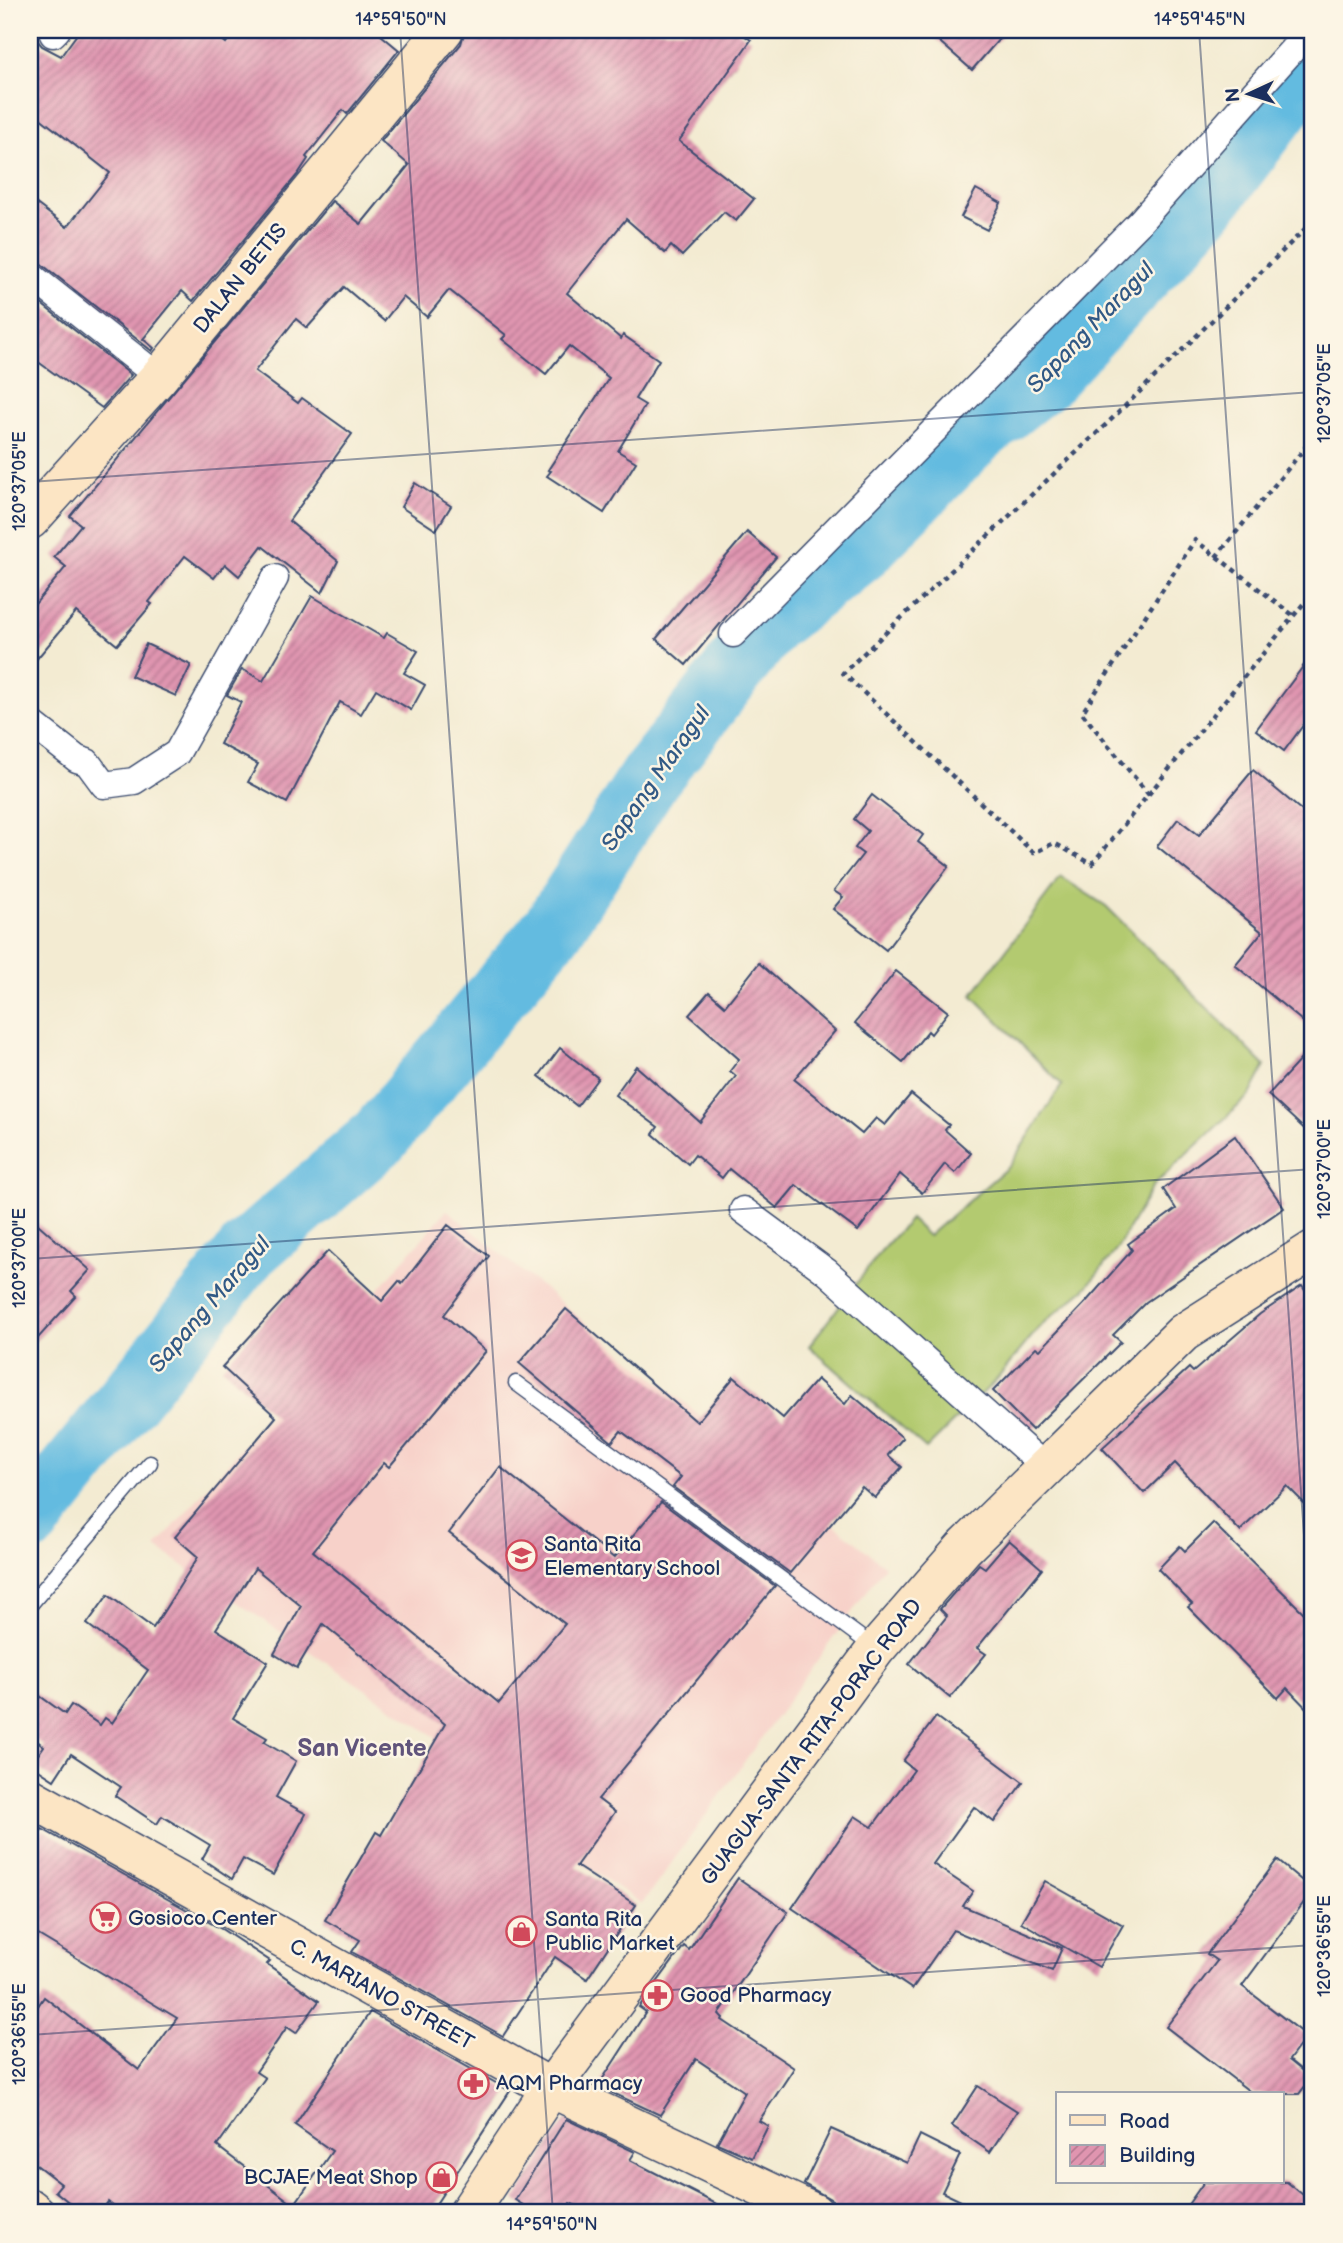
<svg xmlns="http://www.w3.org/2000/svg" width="1343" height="2243" font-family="'Balsamiq Sans',sans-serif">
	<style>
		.built { fill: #f7d1c9 }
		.grass { fill: #b3ca6f; stroke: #677c66; stroke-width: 2 }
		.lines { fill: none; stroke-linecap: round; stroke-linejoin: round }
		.river { stroke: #63bbe0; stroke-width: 63 }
		.building { fill: url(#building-hatch) }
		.lane-casing { stroke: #3b4b6f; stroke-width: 17 }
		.street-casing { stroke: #3b4b6f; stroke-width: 29 }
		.secondary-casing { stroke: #3b4b6f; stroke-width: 41 }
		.path { stroke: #3b4b6f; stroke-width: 4.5; stroke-dasharray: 5 5; stroke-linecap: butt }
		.lane { stroke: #fff; stroke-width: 14 }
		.street { stroke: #fff; stroke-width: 26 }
		.secondary { stroke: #fce5c4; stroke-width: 38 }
		.ticks { fill: none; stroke: #1b2f5e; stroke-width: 2; stroke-opacity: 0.45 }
		.labels { text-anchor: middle; stroke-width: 5; stroke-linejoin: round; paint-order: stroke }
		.street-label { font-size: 21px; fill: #1b2f5e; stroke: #fcf5e5 }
		.poi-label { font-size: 21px; fill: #1b2f5e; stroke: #fcf5e5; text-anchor: start }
		.water-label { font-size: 23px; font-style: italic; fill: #315985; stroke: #fcf5e5 }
		.quarter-label { font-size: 24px; font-weight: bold; fill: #60537b; stroke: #fcf5e5 }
		.neatline { fill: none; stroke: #1b2f5e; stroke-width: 2.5 }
		.ticks-label { font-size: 18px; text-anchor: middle; fill: #1b2f5e }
	</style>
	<defs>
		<pattern id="building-hatch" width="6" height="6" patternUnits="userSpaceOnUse" patternTransform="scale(1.75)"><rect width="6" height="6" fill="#e095b0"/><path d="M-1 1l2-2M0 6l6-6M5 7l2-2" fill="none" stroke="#b57a92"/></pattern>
	</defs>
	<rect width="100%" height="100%" fill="#fcf5e5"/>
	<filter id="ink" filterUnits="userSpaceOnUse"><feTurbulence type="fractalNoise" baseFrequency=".0143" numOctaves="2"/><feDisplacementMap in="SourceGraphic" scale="14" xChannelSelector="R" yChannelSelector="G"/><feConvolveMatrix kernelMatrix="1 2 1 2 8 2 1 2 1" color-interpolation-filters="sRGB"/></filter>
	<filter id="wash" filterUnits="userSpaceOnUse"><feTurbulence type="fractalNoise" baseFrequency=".00686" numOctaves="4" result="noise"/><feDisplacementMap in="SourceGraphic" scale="28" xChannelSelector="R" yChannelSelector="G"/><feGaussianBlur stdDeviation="1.57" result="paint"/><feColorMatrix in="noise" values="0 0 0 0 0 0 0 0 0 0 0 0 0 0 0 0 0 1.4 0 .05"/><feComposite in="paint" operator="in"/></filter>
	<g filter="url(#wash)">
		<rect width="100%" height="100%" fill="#f3ebd2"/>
		<!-- built -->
		<polygon class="built" points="447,1210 885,1566 642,1904 528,1827 540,1808 156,1547"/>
		<!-- grass -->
		<polygon class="grass" points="1061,877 1106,906 1265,1066 1250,1095 1153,1186 1117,1249 1085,1289 1041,1325 997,1379 926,1449 809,1346 881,1251 910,1219 928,1236 1009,1166 1062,1085 972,995"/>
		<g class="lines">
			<!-- river -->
			<polyline class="river" points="30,1521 248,1251 378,1138 553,928 650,777 771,622 860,552 977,433 1046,378 1208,202 1313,64"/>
		</g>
		<g id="blocks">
			<!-- building -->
			<g class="building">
				<polygon points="80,30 209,30 226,43 236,30 375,30 399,50 347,114 343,110 306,157 308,159 298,174 193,301 182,291 143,339 154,348 152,351 40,263 30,260 30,199 67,227 110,173 30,110 30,32 42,46 61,56"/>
				<polygon points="465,30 736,30 751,40 679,141 754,199 736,221 724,212 682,256 671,246 665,253 626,219 567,293 621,339 623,335 659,360 635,399 645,405 618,451 636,462 604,513 547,476 551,471 548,470 609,378 569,346 546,374 502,339 506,335 449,290 427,317 403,297 384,321 344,287 307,328 296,319 255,371 298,403 302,398 352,434 289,521 338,561 322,593 262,546 239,576 225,564 214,578 185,556 149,602 152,604 117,645 76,612 30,667 30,610 66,567 54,557 81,525 70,516 332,201 361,224 409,165 381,141 461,44"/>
				<polygon points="926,30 1007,30 972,70"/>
				<polygon points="976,189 1001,203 987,230 961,217"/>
				<polygon points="30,295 131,375 102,408 30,356"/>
				<polygon points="415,483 451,506 436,530 401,507"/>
				<polygon points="747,532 776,557 686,665 656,639"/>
				<polygon points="312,596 384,638 387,633 418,651 404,673 425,685 411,710 376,689 361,714 340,702 287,803 248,782 258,764 220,744 241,702 227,695 242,669 263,681"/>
				<polygon points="146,644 191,665 176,696 131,676"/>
				<polygon points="1313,653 1313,712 1284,751 1256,730"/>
				<polygon points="1253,770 1313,820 1313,1030 1235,965 1262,932 1157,846 1178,819 1199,835"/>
				<polygon points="872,795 923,835 918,842 949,866 886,950 833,909 843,897 834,891 863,854 855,848 868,831 854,819"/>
				<polygon points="759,963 835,1031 794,1079 862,1134 876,1118 885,1125 911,1094 949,1125 945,1130 971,1153 955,1173 945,1164 922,1193 900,1174 858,1231 796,1185 777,1208 729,1169 722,1178 695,1155 688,1164 653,1134 658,1127 615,1095 636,1066 700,1122 736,1076 730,1071 739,1059 689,1015 709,992 725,1006"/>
				<polygon points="896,971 948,1012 931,1034 928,1031 903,1062 855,1023"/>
				<polygon points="1313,1046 1313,1137 1268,1095"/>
				<polygon points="560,1048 598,1078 577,1106 539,1076"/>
				<polygon points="1235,1136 1284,1208 1146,1302 1113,1335 1121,1342 1032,1430 993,1391 1036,1347 1040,1350 1085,1303 1132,1250 1128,1244 1176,1209 1163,1189"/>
				<polygon points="30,1217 90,1270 71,1291 76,1296 30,1347"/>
				<polygon points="448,1225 489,1256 444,1315 486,1351 389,1467 384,1463 313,1551 499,1703 565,1624 449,1533 500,1467 614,1558 661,1502 775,1586 598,1799 615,1812 576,1866 636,1905 587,1979 555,1957 503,2036 352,1952 360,1940 325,1920 376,1832 381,1835 445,1724 323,1624 297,1668 274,1654 301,1606 255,1568 216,1629 268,1662 233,1718 267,1738 264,1742 296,1761 276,1797 306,1814 273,1875 243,1859 232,1879 202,1859 210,1845 162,1816 157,1824 115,1796 121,1787 71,1754 54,1780 31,1765 44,1746 30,1736 30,1689 65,1714 71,1705 100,1725 105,1718 112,1723 148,1670 87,1624 108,1595 153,1628 198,1557 175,1537 276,1417 222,1367 328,1251 382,1301 399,1281 402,1284"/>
				<polygon points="1302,1286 1313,1302 1313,1512 1287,1486 1240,1531 1175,1463 1144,1493 1102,1448 1189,1368 1193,1372 1260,1314"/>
				<polygon points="566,1309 697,1422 734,1377 783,1418 817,1379 845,1404 852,1395 903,1438 888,1455 902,1467 875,1498 862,1487 790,1573 673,1487 681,1477 621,1431 612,1442 519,1363"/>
				<polygon points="1213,1523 1313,1622 1313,1715 1287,1688 1278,1698 1188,1607 1192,1604 1158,1569 1180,1546 1185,1551"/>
				<polygon points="1009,1540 1042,1569 977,1648 986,1654 950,1698 909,1664 947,1616 940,1609 979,1564 985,1568"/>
				<polygon points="936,1717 1023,1782 994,1822 974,1807 933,1864 973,1891 963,1906 1062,1948 1052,1971 953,1930 912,1989 792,1908 855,1816 872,1827 914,1770 903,1761"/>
				<polygon points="42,1829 223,1930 270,1961 267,1964 319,2001 296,2033 287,2027 256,2072 265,2078 217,2146 294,2205 332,2151 295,2125 370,2012 510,2091 430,2213 122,2213 108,2202 99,2213 82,2213 55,2191 61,2184 30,2160 30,2018 44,1997 139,2070 177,2018 30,1930 30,1849"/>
				<polygon points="1277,1860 1313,1890 1242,1986 1307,2036 1289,2060 1311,2078 1299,2094 1253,2094 1166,2027 1217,1961 1207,1954"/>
				<polygon points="738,1878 788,1912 719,2014 723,2018 722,2020 794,2068 759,2121 768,2126 752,2158 717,2143 745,2092 696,2059 660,2115 598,2086 646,2012 639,2007 684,1946 689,1950"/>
				<polygon points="1045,1881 1123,1925 1099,1967 1021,1922"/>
				<polygon points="978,2086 1017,2111 990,2152 952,2126"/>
				<polygon points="566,2119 635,2152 630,2160 734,2213 593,2213 570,2203 564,2213 536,2213 515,2200"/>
				<polygon points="831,2129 907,2163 920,2135 960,2155 942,2192 986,2213 836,2213 832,2200 804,2184"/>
				<polygon points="1204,2182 1287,2182 1313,2203 1313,2213 1182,2213"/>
			</g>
		</g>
	</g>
	<g filter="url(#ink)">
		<use href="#blocks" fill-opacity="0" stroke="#3b4b6f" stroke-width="2"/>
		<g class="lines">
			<defs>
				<g id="lane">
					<polyline points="516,1383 875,1648"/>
					<polyline points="30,1605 150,1463"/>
				</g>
				<g id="street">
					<polyline points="53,34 57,30"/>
					<polyline points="30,275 159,377"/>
					<polyline points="733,634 1138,224 1310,30"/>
					<polyline points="30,722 77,759 87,762 104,785 134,781 177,753 275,578"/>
					<polyline points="743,1210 827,1272 1044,1466"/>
				</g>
				<g id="secondary">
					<polyline points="30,520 159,377 444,30"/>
					<polyline points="30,1797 551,2088 814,2213"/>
					<polyline points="30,2208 36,2213"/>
					<polyline points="468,2213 551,2088 876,1649 963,1549 1183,1333 1313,1250"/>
				</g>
			</defs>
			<!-- lane casing -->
			<use href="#lane" class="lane-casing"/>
			<!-- street casing -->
			<use href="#street" class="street-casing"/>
			<!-- secondary casing -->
			<use href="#secondary" class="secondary-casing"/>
			<!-- path -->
			<g class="path">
				<polyline points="1313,221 1115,416 843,673 1034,853 1054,843 1092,864 1313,592"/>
				<polyline points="1216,557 1313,438"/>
				<polyline points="1149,795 1082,713 1195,540 1294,616"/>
			</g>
			<!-- lane -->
			<use href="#lane" class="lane"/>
			<!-- street -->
			<use href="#street" class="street"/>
			<!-- secondary -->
			<use href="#secondary" class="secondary"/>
		</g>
	</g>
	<!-- ticks -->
	<path class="ticks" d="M400 30 553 2213M1199 30 1313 1664M30 482 1313 392M30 1259 1313 1169M30 2035 1313 1945"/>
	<!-- icons -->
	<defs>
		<symbol id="school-ring" viewBox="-11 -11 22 22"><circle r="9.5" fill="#fcf5e5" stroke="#d1495b" stroke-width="1.5"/><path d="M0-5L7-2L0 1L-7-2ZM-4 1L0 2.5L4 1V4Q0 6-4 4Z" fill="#d1495b"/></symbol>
		<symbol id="supermarket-ring" viewBox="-11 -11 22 22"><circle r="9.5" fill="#fcf5e5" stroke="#d1495b" stroke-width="1.5"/><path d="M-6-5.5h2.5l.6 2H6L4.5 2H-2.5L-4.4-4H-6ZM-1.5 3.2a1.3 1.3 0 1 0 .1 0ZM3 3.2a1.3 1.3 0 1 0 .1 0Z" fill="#d1495b"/></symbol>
		<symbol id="shop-ring" viewBox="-11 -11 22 22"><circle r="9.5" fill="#fcf5e5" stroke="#d1495b" stroke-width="1.5"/><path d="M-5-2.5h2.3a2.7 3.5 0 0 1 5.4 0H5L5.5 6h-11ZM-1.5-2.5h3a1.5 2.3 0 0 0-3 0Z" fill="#d1495b"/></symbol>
		<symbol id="pharmacy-ring" viewBox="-11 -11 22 22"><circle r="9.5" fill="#fcf5e5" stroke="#d1495b" stroke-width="1.5"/><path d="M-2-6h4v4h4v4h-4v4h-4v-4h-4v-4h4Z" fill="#d1495b"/></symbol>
	</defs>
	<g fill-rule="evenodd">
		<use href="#school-ring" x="504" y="1538" width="35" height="35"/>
		<use href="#supermarket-ring" x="88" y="1900" width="35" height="35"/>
		<use href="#shop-ring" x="504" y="1914" width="35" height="35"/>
		<use href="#pharmacy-ring" x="640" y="1978" width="35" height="35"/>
		<use href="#pharmacy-ring" x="456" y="2066" width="35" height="35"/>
		<use href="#shop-ring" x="424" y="2160" width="35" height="35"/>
	</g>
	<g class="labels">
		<!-- street labels -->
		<g class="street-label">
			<text transform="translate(240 278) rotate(-51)" y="7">DALAN BETIS</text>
			<text transform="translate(811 1742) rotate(-53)" y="7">GUAGUA-SANTA RITA-PORAC ROAD</text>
			<text transform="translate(382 1994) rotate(29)" y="7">C. MARIANO STREET</text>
		</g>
		<!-- poi labels -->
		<g class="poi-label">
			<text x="544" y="1551">Santa Rita<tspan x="544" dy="24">Elementary School</tspan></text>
			<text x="128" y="1925">Gosioco Center</text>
			<text x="545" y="1926">Santa Rita<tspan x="545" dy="24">Public Market</tspan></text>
			<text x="680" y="2002">Good Pharmacy</text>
			<text x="496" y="2090">AQM Pharmacy</text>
			<text x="418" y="2184" text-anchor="end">BCJAE Meat Shop</text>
		</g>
		<!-- water labels -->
		<g class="water-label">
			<text transform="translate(1090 327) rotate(-46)" y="8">Sapang Maragul</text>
			<text transform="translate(655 778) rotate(-55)" y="8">Sapang Maragul</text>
			<text transform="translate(209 1304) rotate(-49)" y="8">Sapang Maragul</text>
		</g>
		<!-- quarter labels -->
		<g class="quarter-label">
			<text x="362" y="1756">San Vicente</text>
		</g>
	</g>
	<!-- margin -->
	<rect width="1343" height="2243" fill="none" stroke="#fcf5e5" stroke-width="77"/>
	<!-- legend -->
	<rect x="1056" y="2092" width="228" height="91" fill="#fcf5e5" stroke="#a2a6af" stroke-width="2"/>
	<rect x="1070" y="2115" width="35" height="10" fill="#fce5c4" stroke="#a2a6af" stroke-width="2"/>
	<text x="1119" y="2128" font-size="21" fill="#1b2f5e">Road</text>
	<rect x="1070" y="2145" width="35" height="21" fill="url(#building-hatch)" stroke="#a2a6af" stroke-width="2"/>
	<text x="1119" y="2162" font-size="21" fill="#1b2f5e">Building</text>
	<!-- north arrow -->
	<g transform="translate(1249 94) rotate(266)" stroke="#fcf5e5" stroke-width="5" paint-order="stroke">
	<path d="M0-5L12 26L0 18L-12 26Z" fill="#1b2f5e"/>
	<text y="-10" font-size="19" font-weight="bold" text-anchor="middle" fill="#1b2f5e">N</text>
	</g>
	<rect x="38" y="38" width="1266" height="2166" class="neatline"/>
	<g class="ticks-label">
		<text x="401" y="25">14°59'50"N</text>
		<text x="1200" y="25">14°59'45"N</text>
		<text transform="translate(1324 393) rotate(-90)" y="6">120°37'05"E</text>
		<text transform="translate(19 481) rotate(-90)" y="6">120°37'05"E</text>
		<text transform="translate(1324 1169) rotate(-90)" y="6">120°37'00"E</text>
		<text transform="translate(19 1258) rotate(-90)" y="6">120°37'00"E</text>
		<text transform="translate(1324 1946) rotate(-90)" y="6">120°36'55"E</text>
		<text transform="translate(19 2034) rotate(-90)" y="6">120°36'55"E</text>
		<text x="552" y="2230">14°59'50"N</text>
	</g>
</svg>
